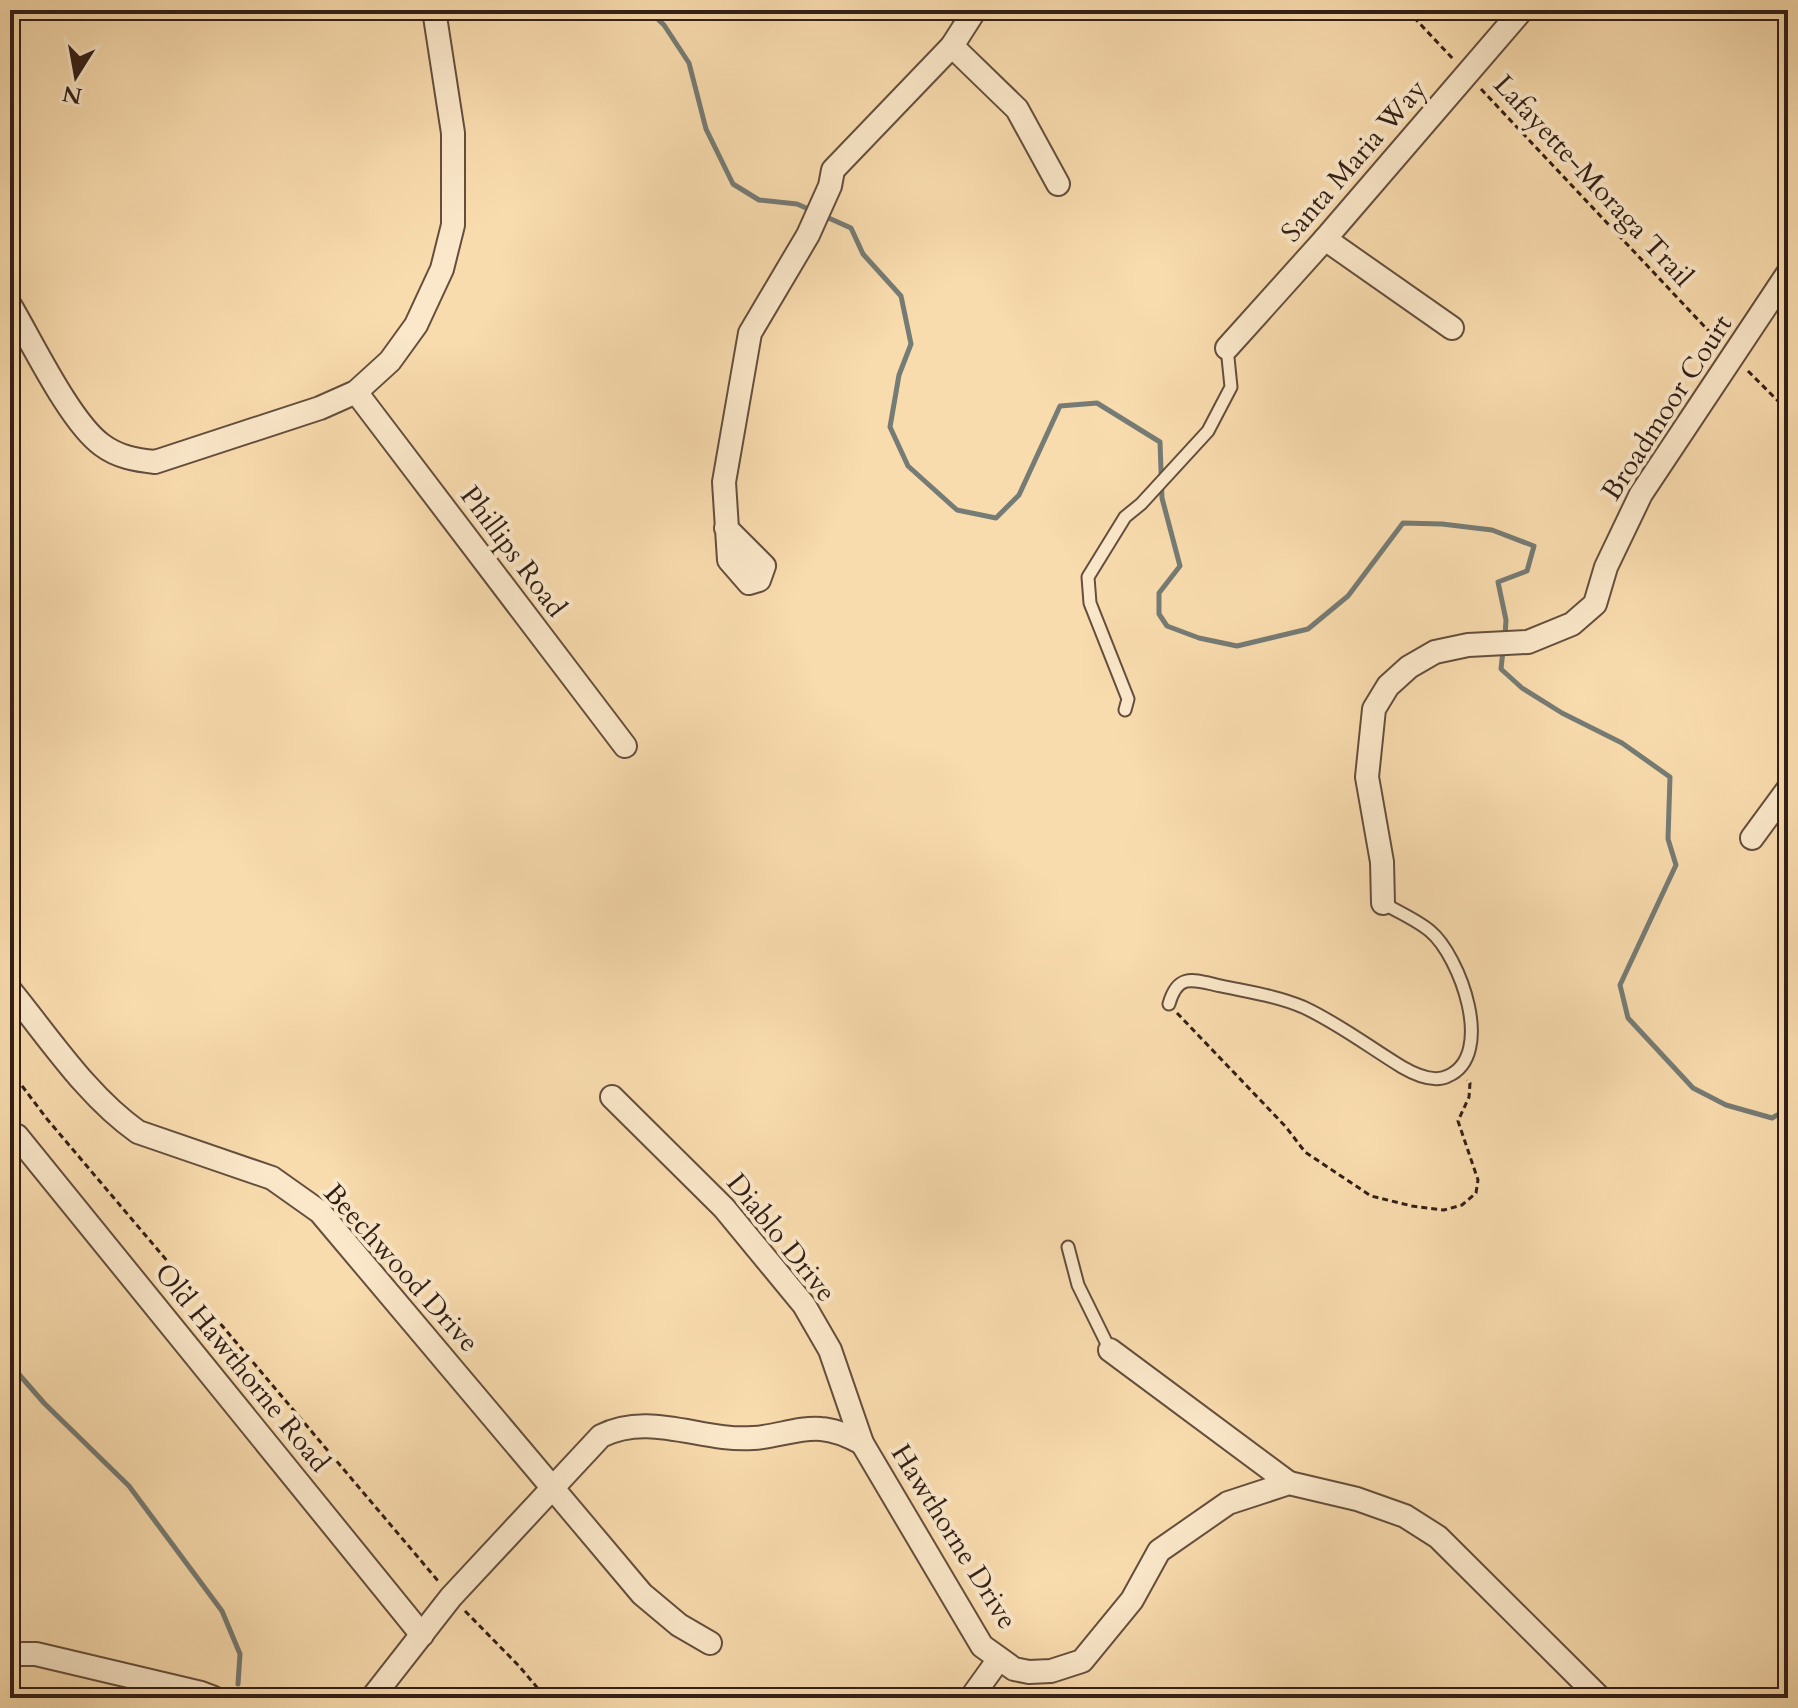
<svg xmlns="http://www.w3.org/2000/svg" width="1798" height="1708" font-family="Cardo,serif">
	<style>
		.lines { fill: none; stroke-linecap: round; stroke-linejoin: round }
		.stream { stroke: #757b75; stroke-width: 5 }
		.lane-casing { stroke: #644e3d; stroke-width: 15 }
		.street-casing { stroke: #644e3d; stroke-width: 26 }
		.path { stroke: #321f17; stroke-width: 3; stroke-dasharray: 6 4; stroke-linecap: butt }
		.lane { stroke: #fbe8ca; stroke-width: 11 }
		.street { stroke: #fbe8ca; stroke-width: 22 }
		.labels { text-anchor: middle; stroke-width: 8; stroke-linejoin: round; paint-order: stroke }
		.street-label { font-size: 28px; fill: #321f17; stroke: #fbe8ca }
	</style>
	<rect width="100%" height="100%" fill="#f9dcae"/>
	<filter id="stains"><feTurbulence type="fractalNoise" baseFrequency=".0025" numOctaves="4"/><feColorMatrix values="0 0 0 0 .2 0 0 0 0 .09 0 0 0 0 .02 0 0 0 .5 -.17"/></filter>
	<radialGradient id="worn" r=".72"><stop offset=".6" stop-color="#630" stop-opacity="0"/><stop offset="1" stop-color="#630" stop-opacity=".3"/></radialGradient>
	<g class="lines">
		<!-- stream -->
		<g class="stream">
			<polyline points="648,10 664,25 689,63 706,129 733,184 759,200 797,204 813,211"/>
			<polyline points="822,215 851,228 863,254 901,296 911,344 899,375 890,427 908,466 957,510 996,518 1019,495 1060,406 1097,403 1160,442 1162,498 1180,566 1159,593 1159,614 1167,626 1199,638 1237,646 1308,629 1348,596 1403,523 1442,524 1492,530 1534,546 1527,571 1498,582 1506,620 1505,636"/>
			<polyline points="1503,650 1501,669 1522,688 1562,713 1622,743 1670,777 1668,839 1676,865 1620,985 1628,1018 1693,1088 1726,1105 1772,1118 1788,1109"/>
			<polyline points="10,1364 44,1403 129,1486 222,1611 240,1654 238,1684"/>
		</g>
		<defs>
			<g id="lane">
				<polyline points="1125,710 1128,699 1090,603 1088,577 1125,517 1141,504 1208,431 1231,387 1227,348"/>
				<path d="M1169 1004C1178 972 1194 980 1221 986 1249 992 1277 996 1303 1007 1338 1023 1369 1047 1402 1067 1414 1074 1434 1083 1448 1076 1496 1055 1460 956 1430 931 1417 920 1398 912 1383 903"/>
				<polyline points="1068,1247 1078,1285 1110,1350"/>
			</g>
			<g id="street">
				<polyline points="952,46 1017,109 1058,184"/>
				<polyline points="1325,239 1452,328"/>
				<path d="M10 305C32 342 70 422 102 445 118 457 136 460 155 462L320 408 356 392 390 361 416 325 442 269 453 225V133L434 10"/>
				<polyline points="1227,348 1325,239 1522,10"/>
				<polyline points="356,392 625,746"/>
				<polyline points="726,528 764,566 759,580 749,583 729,560 724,482 750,333 808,235 830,186 833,170 952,46 975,10"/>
				<polyline points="1752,838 1788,789"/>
				<polyline points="1383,903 1382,862 1367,777 1374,709 1388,686 1409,667 1435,652 1468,645 1528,642 1572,624 1595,604 1606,567 1641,494 1788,273"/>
				<path d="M10 990C50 1039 87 1096 138 1132L272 1178 320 1212 642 1594 679 1625 710 1643"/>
				<polyline points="612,1097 724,1208 804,1305 830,1350 862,1443 982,1646 1014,1669 1029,1672 1051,1671 1082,1661 1132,1600 1159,1551 1228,1503 1289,1483 1357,1499 1405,1516 1438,1537 1600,1698"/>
				<polyline points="17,1136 422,1635"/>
				<polyline points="1110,1350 1289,1483"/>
				<polyline points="10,1654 36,1654 201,1693 214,1698"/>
				<path d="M372 1698 451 1597 601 1436C650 1411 702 1442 753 1438 776 1437 799 1427 821 1429 836 1430 849 1436 862 1443"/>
				<polyline points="971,1698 999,1659"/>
			</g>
		</defs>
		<!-- lane casing -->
		<use href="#lane" class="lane-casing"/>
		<!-- street casing -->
		<use href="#street" class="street-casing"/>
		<!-- path -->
		<g class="path">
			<polyline points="1407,10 1454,60"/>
			<polyline points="1481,89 1720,343"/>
			<polyline points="1748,371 1788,411"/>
			<polyline points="1177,1013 1286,1127 1305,1152 1371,1196 1412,1206 1444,1210 1462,1205 1476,1193 1478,1180 1458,1121 1469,1097 1470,1083 1467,1080"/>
			<polyline points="10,1070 47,1119 439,1582"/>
			<polyline points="465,1611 519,1666 546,1698"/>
		</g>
		<!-- lane -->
		<use href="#lane" class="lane"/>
		<!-- street -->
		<use href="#street" class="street"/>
	</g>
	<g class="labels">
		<!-- street labels -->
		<g class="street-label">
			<text transform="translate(1353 160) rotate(-49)" y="10">Santa Maria Way</text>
			<text transform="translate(1594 180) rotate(47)" y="10">Lafayette-Moraga Trail</text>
			<text transform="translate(1666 407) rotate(-57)" y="10">Broadmoor Court</text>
			<text transform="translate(514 551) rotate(53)" y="10">Phillips Road</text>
			<text transform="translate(782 1237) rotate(51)" y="10">Diablo Drive</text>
			<text transform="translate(402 1267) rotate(48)" y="10">Beechwood Drive</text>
			<text transform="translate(243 1367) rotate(51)" y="10">Old Hawthorne Road</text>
			<text transform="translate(955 1536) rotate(58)" y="10">Hawthorne Drive</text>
		</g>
	</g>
	<!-- margin -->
	<rect width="1798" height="1708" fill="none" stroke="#f9dcae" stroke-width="40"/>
	<rect x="12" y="12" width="1774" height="1684" fill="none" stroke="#321f17" stroke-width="4"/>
	<rect x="20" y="20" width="1758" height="1668" fill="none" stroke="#321f17" stroke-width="2"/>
	<!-- north arrow -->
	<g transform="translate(76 76) rotate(191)" stroke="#fbe8ca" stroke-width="6" paint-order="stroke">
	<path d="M0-6L14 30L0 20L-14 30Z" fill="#321f17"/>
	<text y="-12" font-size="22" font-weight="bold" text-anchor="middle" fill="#321f17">N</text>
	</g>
	<rect width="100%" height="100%" filter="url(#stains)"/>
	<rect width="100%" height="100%" fill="url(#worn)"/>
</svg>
